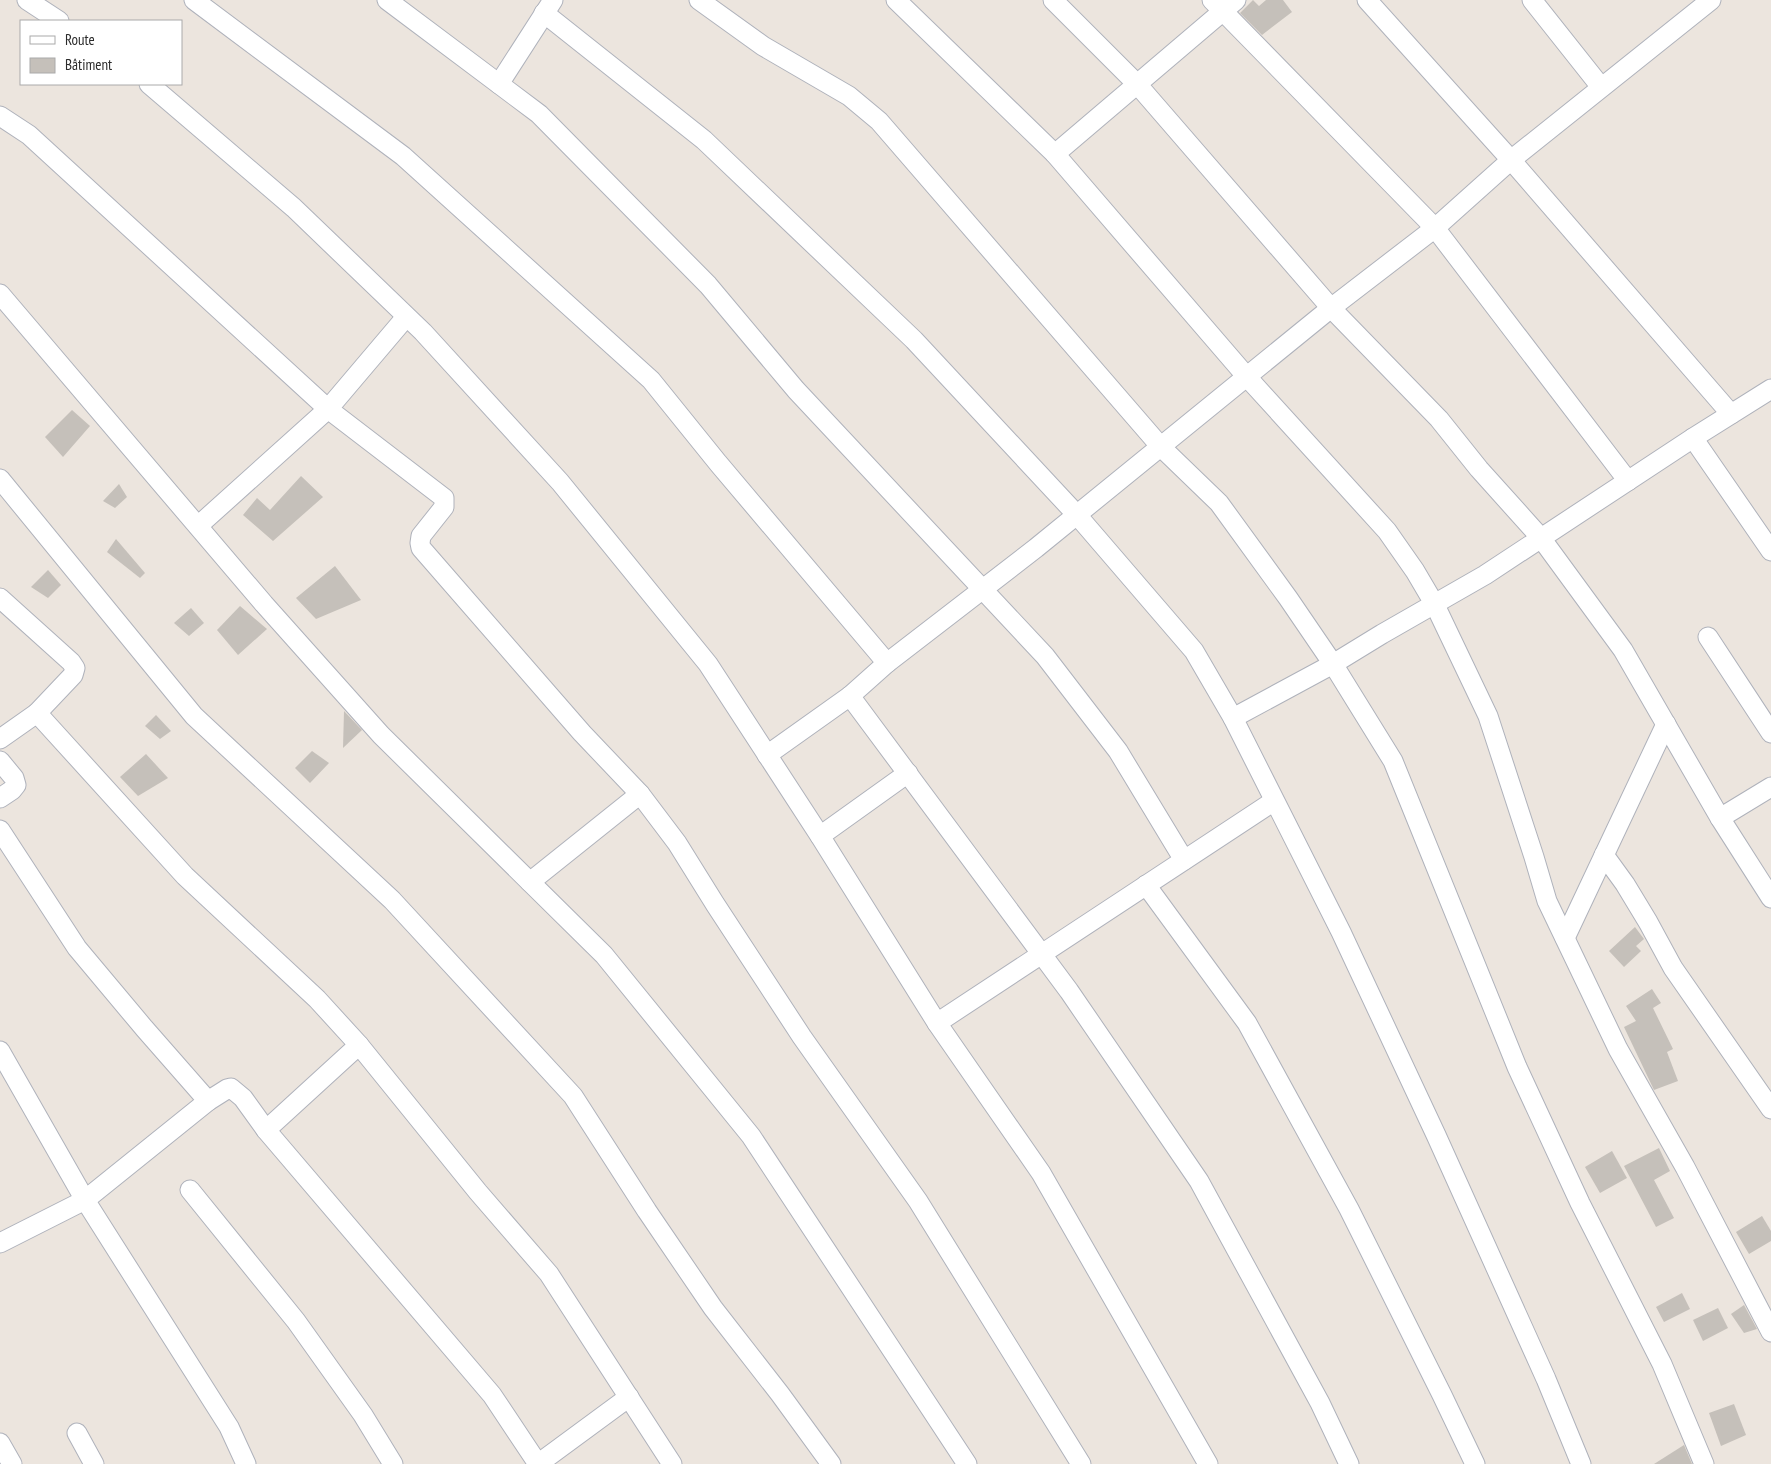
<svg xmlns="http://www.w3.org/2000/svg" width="1771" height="1464" font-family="'PT Sans Narrow',sans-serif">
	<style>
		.building { fill: #c5c0ba }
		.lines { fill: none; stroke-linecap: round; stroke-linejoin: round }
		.street-casing { stroke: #afb2bb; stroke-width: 21 }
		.street { stroke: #fff; stroke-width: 19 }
	</style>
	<rect width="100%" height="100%" fill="#ece5de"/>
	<!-- building -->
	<g class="building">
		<polygon points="1253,0 1259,6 1266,0 1283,0 1292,12 1262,35 1240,13"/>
		<polygon points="72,410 90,426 63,457 45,437"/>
		<polygon points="301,476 323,497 273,541 243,515 257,498 270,510"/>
		<polygon points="119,484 127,497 115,508 103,501"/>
		<polygon points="116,539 145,573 140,578 107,552"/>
		<polygon points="335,566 361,600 316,619 296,598"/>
		<polygon points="48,570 61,585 48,598 31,587"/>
		<polygon points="240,606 267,629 238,655 217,630"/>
		<polygon points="191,608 204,623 189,636 174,623"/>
		<polygon points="344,711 362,730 343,748"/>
		<polygon points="156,715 171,731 160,739 145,726"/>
		<polygon points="312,751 329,763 310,783 295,768"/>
		<polygon points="146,754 168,778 138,796 120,777"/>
		<polygon points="1635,927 1644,939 1636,946 1641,951 1624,967 1609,951"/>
		<polygon points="1652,989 1661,1003 1653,1008 1673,1049 1667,1052 1678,1081 1654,1090 1624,1027 1636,1021 1626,1006"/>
		<polygon points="1659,1148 1670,1171 1654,1180 1674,1218 1656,1227 1624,1166"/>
		<polygon points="1612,1151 1627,1178 1600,1193 1585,1167"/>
		<polygon points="1762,1216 1771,1231 1771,1241 1749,1254 1736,1232"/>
		<polygon points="1682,1293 1690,1309 1664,1322 1656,1307"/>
		<polygon points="1744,1305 1757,1329 1744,1333 1731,1314"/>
		<polygon points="1718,1308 1728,1328 1703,1341 1693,1320"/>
		<polygon points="1734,1404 1746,1435 1721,1446 1709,1413"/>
		<polygon points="1684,1445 1692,1464 1654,1464"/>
	</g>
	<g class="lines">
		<defs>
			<g id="street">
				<polyline points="27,0 59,21"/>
				<polyline points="194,0 403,156 651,380 718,463 887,663"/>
				<polyline points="387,0 539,114 708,285 796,390 1045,656 1118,751 1184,860"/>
				<polyline points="699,0 763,46 849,96 879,121 1161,447 1219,503 1288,598 1333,664 1393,761 1517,1067 1580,1203 1662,1364 1704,1464"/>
				<polyline points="896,0 1055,154 1247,377 1387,531 1415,571 1435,605 1488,716 1534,857 1547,901 1618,1049 1685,1167 1771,1332"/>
				<polyline points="1053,0 1137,84 1331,308 1439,419 1479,469 1541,538 1623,650 1720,818 1771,898"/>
				<polyline points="1212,0 1435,228 1628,481"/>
				<polyline points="1367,0 1511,160 1731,414"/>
				<polyline points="1532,0 1601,87"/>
				<polyline points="544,13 704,140 914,340 1077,515 1194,651 1233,718 1341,932 1436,1135 1546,1379 1581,1464"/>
				<polyline points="149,84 294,208 423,332 560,482 708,664 820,836 937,1023 1041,1173 1208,1464"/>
				<polyline points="499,84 553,0"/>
				<polyline points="0,116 29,135 328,409 444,498 444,507 421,536 420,543 421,548 582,733 640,794 677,843 715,904 802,1037 918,1201 1081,1464"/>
				<polyline points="1055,154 1236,0"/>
				<polyline points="0,294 264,604 381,735 604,955 751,1136 967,1464"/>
				<polyline points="1693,438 1771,551"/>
				<polyline points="0,479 194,716 392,900 573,1096 647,1211 713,1308 780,1394 831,1464"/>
				<polyline points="198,526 328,409 406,317"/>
				<polyline points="0,598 71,662 75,668 73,675 37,713"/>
				<polyline points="1708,637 1771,733"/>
				<polyline points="850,696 1069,991 1199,1181 1320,1403 1349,1464"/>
				<polyline points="1233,718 1333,664 1382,634 1485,575 1693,438 1771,389"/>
				<polyline points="0,739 37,713 185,876 317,999 359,1045 478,1192 549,1274 672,1464"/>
				<polyline points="767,755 850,696 887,663 1036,548 1331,308 1435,228 1511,160 1711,0"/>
				<polyline points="0,761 14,778 16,785 12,790 0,798"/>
				<polyline points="1720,818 1771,787"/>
				<polyline points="0,830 77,948 144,1028 208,1101"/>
				<polyline points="820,836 908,773"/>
				<polyline points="1604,855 1625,884 1648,922 1673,968 1771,1109"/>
				<polyline points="530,882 640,794"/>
				<polyline points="1146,885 1247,1023 1349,1209 1442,1395 1475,1464"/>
				<polyline points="1565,938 1666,724"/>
				<polyline points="937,1023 1274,801"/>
				<polyline points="0,1051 85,1200 229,1427 246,1464"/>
				<polyline points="266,1130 359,1045"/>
				<polyline points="190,1190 296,1321 363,1415 393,1464"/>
				<polyline points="0,1243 85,1200 208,1101 227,1089 231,1088 243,1098 266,1130 492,1395 538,1464"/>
				<polyline points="77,1433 94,1464"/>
				<polyline points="0,1443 12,1464"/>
				<polyline points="538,1464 629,1397"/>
			</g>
		</defs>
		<!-- street casing -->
		<use href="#street" class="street-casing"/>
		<!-- street -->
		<use href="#street" class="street"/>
	</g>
	<!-- legend -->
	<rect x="20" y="20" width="162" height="65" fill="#ffffff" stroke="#aaaaaa"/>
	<rect x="30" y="36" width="25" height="8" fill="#ffffff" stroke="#aaaaaa"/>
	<text x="65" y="45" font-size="15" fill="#2b2b2b">Route</text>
	<rect x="30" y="58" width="25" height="15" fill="#c5c0ba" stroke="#aaaaaa"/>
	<text x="65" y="70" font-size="15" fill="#2b2b2b">Bâtiment</text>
</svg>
